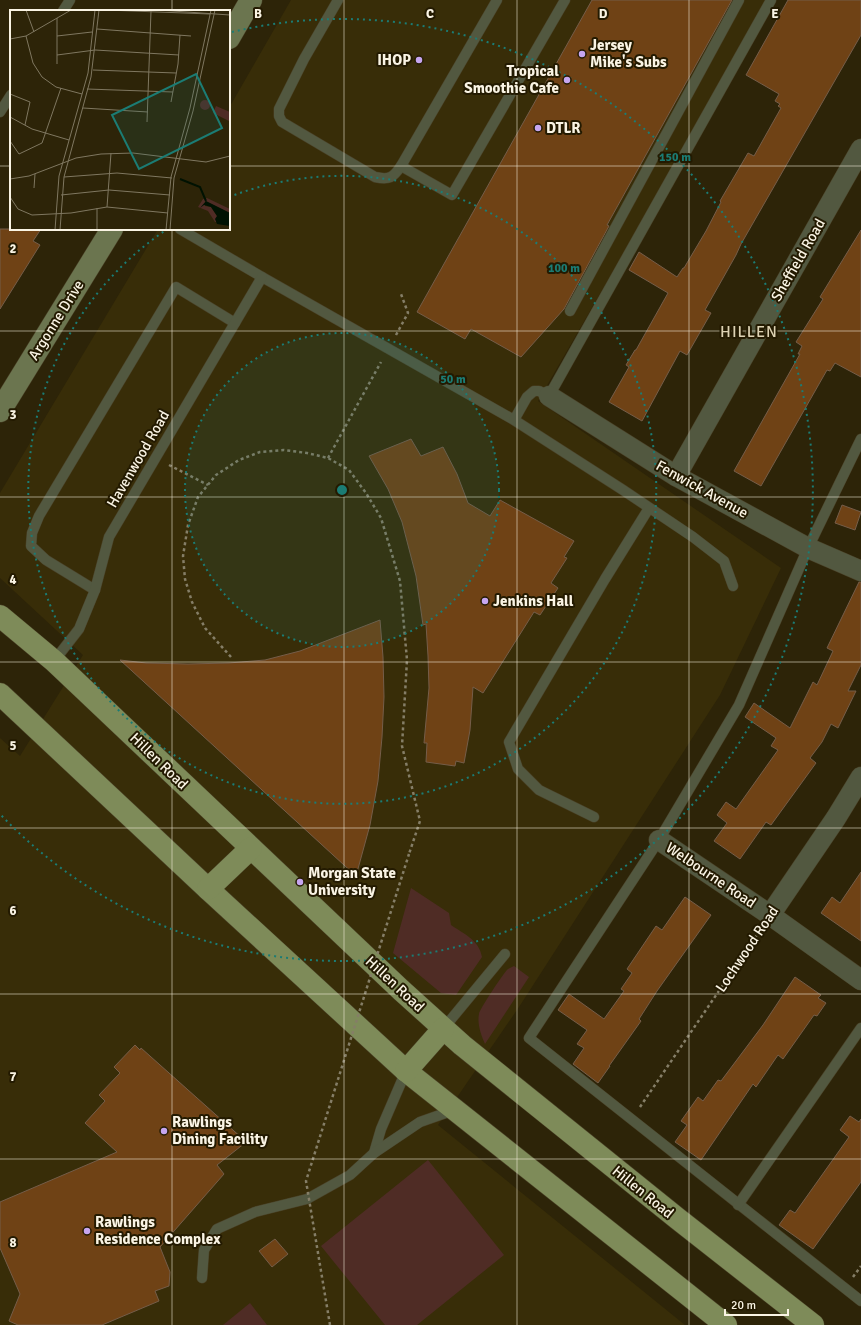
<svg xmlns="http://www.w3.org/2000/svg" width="861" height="1325" font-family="Signika,sans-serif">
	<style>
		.built { fill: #382d08 }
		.green { fill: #4f2c25 }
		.building { fill: #6f4215; stroke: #755d49 }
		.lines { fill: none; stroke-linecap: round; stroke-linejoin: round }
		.lane-casing { stroke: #4a4127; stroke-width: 11 }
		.street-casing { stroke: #4a4127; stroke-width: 21 }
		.secondary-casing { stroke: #4a4127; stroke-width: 23 }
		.primary-casing { stroke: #4a4127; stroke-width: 23 }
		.path { stroke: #857e67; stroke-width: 2.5; stroke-dasharray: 3 3; stroke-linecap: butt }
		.lane { stroke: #525840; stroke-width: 10 }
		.street { stroke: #525840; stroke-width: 20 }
		.secondary { stroke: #6b754f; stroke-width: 22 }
		.primary { stroke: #7e8b59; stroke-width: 22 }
		.path-bridge { stroke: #857e67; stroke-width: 2.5; stroke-dasharray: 3 3; stroke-linecap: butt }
		.grid { fill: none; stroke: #faf4e4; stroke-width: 1; stroke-opacity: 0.55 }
		.ring { fill: none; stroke: #1b7c74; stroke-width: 2; stroke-dasharray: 2 4 }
		.poi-dot { fill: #c6a6f0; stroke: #231a01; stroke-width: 1.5 }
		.labels { text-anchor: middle; stroke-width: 4; stroke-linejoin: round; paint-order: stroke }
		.poi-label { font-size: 15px; font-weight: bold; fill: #faf4e4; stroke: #231a01; text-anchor: start }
		.street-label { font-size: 15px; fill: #faf4e4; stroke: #231a01 }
		.neighbourhood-label { font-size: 16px; letter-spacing: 1px; fill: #ddd2b3; stroke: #231a01 }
		.inset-river { fill: none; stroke: #001202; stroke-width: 2 }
		.inset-road { fill: none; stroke: #7f7760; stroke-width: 1 }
		.view { fill: #1b7c74; fill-opacity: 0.15; stroke: #1b7c74; stroke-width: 2 }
		.inset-edge { fill: none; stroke: #faf4e4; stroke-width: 2 }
		.grid-label { font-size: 13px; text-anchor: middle; font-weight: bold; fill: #faf4e4; stroke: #231a01; stroke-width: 4; stroke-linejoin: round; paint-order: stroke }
		.centre { fill: #1b7c74; stroke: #231a01; stroke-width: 2 }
		.ring-label { font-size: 12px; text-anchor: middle; font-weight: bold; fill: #1b7c74; stroke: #231a01; stroke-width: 4; stroke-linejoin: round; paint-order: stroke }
	</style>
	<rect width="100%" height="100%" fill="#2d2408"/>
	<!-- built -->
	<polygon class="built" points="291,0 770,0 538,401 781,568 720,695 519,1007 438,1125 685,1325 0,1325 0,738 20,756 83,655 0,578 0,493 158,229 229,229 229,108"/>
	<!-- green -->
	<g class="green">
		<path d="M411 888 449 913 451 925C464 934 479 940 482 957L456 995 441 993 393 953Z"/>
		<path d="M514 966 529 977 485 1044C481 1035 477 1024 479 1014 479 1010 505 971 508 969 510 968 512 967 514 966Z"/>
		<polygon points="428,1160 504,1255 417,1325 385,1325 321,1246"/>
		<polygon points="250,1303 267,1325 223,1325"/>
	</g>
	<!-- building -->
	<g class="building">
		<polygon points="592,0 732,0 607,225 609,226 564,309 521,357 471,329 465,339 417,312"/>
		<polygon points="788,0 861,0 861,35 741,244 736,255 705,310 711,313 687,355 680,351 642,421 609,402 629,367 626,365 635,350 636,350 668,293 629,270 639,252 677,277 683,268 684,268 706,231 721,202 720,201 748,153 754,156 781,108 778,106 780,104 775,101 779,94 746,75"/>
		<polygon points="0,229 41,229 33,241 40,245 0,309"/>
		<polygon points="861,230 861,377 835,363 830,371 827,370 761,486 734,471 800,354 798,354 802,346 796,342 823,299 820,297"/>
		<polygon points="411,439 421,456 443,447 457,474 468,503 490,516 500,500 574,541 564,557 567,558 551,583 558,588 540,615 534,612 483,693 473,687 470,730 464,763 456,761 455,766 426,762 427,743 424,743 429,688 428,656 426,624 423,625 416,576 402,522 388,489 369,456"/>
		<polygon points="842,505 861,512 855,530 835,523"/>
		<polygon points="859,582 861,582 861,665 848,691 856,691 838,728 831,724 822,742 810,758 816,763 771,825 766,822 740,859 714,841 727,823 717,815 726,802 736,809 778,750 771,746 776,738 745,717 754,703 790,728 813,682 817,685 833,651 827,648"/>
		<polygon points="380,620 383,657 384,697 382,737 378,781 370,825 356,876 120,660 146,663 188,664 229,663 265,660 300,651"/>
		<polygon points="861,872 861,941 821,913 832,897 840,903"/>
		<polygon points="685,897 711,915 657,991 639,1019 641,1021 609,1066 610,1066 598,1083 573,1064 584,1048 577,1044 587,1030 558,1010 569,994 604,1019 624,991 621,989 632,973 627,969 656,926 662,930"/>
		<polygon points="795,977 821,995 818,998 826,1003 817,1016 814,1015 783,1059 778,1055 756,1087 753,1084 701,1160 675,1142 687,1125 681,1121 698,1097 703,1101 718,1080 721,1081 763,1025"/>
		<polygon points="135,1045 140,1050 141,1048 243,1139 242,1141 245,1143 217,1165 224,1174 160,1247 170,1272 169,1286 155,1291 159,1301 102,1325 18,1325 9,1321 20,1294 0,1248 0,1202 117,1152 85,1123 105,1101 99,1095 120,1073 114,1067"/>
		<polygon points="850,1116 859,1122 861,1119 861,1182 813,1249 779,1225 790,1210 795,1213 849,1137 840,1130"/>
		<polygon points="275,1239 288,1254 272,1267 259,1251"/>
	</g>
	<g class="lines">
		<defs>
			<g id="lane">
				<path d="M338 0 304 59 279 109V116L282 122 375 177C389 180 393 178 401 166"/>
				<polyline points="497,0 401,166 452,195 565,0"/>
				<polyline points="63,11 70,0"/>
				<polyline points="0,112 11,95"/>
				<polyline points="180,229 262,277 514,420 623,490 693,537 724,561 733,586"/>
				<polyline points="570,311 739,0"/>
				<polyline points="514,420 527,397 534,391 539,391 549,396 771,0"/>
				<polyline points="861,439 808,548 739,705 659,840 529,1038 861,1301"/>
				<polyline points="95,590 46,560 31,546 32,533 39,516 176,287 235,323"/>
				<polyline points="54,661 79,629 95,590 109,537 262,277"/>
				<polyline points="594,817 539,790 518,769 509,742 605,579 649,508"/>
				<polyline points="443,1029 505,954"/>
				<polyline points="374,1153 381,1129 406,1071"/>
				<polyline points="738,1205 861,1028"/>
				<polyline points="202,1278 204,1250 217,1229 255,1212 307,1199 350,1175 374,1153 420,1122 454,1110"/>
			</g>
			<g id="street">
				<polyline points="549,396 676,476 808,548 861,571"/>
				<polyline points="676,476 861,149"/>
				<polyline points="659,840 770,915 861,980"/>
				<polyline points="770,915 836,818 861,777"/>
			</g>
			<g id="secondary">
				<polyline points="229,38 251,0"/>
				<polyline points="0,411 112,229"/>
			</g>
			<g id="primary">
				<polyline points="0,616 54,661 401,990 462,1045 678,1219 813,1325"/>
				<polyline points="0,694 208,889 406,1071 726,1325"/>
				<polyline points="208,889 251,848"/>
				<polyline points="406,1071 443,1029"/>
			</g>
		</defs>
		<!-- lane casing -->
		<use href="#lane" class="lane-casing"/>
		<!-- street casing -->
		<use href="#street" class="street-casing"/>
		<!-- secondary casing -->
		<use href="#secondary" class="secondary-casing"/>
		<!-- primary casing -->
		<use href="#primary" class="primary-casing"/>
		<!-- path -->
		<g class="path">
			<polyline points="396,335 408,313 401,294"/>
			<polyline points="328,458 381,362"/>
			<polyline points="169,465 208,485"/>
			<polyline points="231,657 205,628 192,602 185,579 183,556 188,525 198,497 216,475 239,460 260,452 284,450 307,453 328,458 349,470 366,493 381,518 400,581 407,660 402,746 420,821 409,854"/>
			<polyline points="640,1107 759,932"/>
			<polyline points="853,1277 861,1266"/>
		</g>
		<!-- lane -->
		<use href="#lane" class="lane"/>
		<!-- street -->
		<use href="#street" class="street"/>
		<!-- secondary -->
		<use href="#secondary" class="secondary"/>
		<!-- primary -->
		<use href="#primary" class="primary"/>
		<!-- path-bridge -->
		<polyline class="path-bridge" points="330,1325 306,1181 409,854"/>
	</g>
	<!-- grid -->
	<path class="grid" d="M172 0V11M344 0V1325M517 0V1325M689 0V1325M0 166H11M229 166H861M172 229V1325M0 331H861M0 497H861M0 662H861M0 828H861M0 994H861M0 1159H861"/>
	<!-- distance rings -->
	<circle cx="342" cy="490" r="157" fill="#1b7c74" fill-opacity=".12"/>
	<g class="ring">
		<circle cx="342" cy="490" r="157"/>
		<path d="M229 197A314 314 0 1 1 166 230"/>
		<path d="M232 32A471 471 0 1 1 0 814"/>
	</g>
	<!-- markers -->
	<g class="poi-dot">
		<circle cx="582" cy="54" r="4"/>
		<circle cx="419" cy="60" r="4"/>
		<circle cx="567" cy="80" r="4"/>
		<circle cx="538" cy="128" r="4"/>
		<circle cx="485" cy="601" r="4"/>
		<circle cx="300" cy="882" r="4"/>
		<circle cx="164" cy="1131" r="4"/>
		<circle cx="87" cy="1231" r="4"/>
	</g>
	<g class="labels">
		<!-- poi labels -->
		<g class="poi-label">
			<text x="590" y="50">Jersey<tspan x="590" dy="17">Mike's Subs</tspan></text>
			<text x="411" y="65" text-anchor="end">IHOP</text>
			<text x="559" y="76" text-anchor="end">Tropical<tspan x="559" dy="17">Smoothie Cafe</tspan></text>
			<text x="546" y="133">DTLR</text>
			<text x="493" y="606">Jenkins Hall</text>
			<text x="308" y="878">Morgan State<tspan x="308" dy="17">University</tspan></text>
			<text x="172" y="1127">Rawlings<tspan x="172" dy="17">Dining Facility</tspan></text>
			<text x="95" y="1227">Rawlings<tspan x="95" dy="17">Residence Complex</tspan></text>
		</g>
		<!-- street labels -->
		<g class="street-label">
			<text transform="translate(798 260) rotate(-60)" y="5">Sheffield Road</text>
			<text transform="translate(56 320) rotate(-58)" y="5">Argonne Drive</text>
			<text transform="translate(138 459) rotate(-60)" y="5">Havenwood Road</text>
			<text transform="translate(702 489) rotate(29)" y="5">Fenwick Avenue</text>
			<text transform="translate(159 761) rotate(44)" y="5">Hillen Road</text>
			<text transform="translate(711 875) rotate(34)" y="5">Welbourne Road</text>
			<text transform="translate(747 949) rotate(-56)" y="5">Lochwood Road</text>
			<text transform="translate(395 984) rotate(43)" y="5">Hillen Road</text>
			<text transform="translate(643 1192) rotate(39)" y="5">Hillen Road</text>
		</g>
		<!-- neighbourhood labels -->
		<g class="neighbourhood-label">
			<text x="749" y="337">HILLEN</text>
		</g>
	</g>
	<!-- overview -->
	<g transform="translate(10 10)">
		<rect width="220" height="220" fill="#2d2408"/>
		<path d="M190 95a5 5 0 1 1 10 0a5 5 0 1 1-10 0ZM206 96 220 102 219 111 203 103ZM197 188 220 199V203L195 191V196L201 197 207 206V212H205L198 201 188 197 193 189Z" fill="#4f2c25"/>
		<path d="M196 191 220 203V216L207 214 205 209 207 206 201 197 194 195 190 198Z" fill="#001202"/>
		<path class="inset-river" d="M170 169 190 177 196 191"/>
		<path class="inset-road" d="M16 0 24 22M96 0 200 4M148 0 220 5M47 8V54M87 19 181 26M16 26 23 53 32 67 46 77 72 84M47 26 82 22M0 29 16 26 61 0M47 45 85 40 169 45M83 60 166 63M77 79 163 82M0 84 20 92 15 115M161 92 168 54 170 25M73 98 138 102M0 107 22 119 59 130M137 112 141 1M0 131 9 144 32 133 51 78M54 167 107 163 162 168M0 169 19 166 66 148 91 144 123 143 196 152 220 146M24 178 25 164M51 185 99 180 160 185M0 187 8 199 22 205 61 203 97 197 158 203M97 197 101 143M45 220 49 166 78 63 85 0M50 220 54 167 81 67 89 0M87 220V198M156 220 161 167 180 98 201 0M160 220 164 168 183 101 205 0"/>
		<path class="view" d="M186 64 212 118 129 159 102 105Z"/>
		<rect width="220" height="220" class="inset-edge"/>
	</g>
	<g class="grid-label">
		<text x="258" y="18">B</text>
		<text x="430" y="18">C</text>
		<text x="603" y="18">D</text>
		<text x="775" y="18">E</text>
		<text x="13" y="253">2</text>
		<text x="13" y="419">3</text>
		<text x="13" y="584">4</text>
		<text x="13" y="750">5</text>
		<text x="13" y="915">6</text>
		<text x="13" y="1081">7</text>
		<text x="13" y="1247">8</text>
	</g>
	<circle cx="342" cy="490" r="6" class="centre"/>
	<g class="ring-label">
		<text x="675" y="161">150 m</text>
		<text x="564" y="272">100 m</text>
		<text x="453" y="383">50 m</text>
	</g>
	<!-- scale -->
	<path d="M725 1309v6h63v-6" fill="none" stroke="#faf4e4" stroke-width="2"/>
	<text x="731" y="1309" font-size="12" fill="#faf4e4" stroke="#231a01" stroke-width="3" paint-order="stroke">20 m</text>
</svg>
